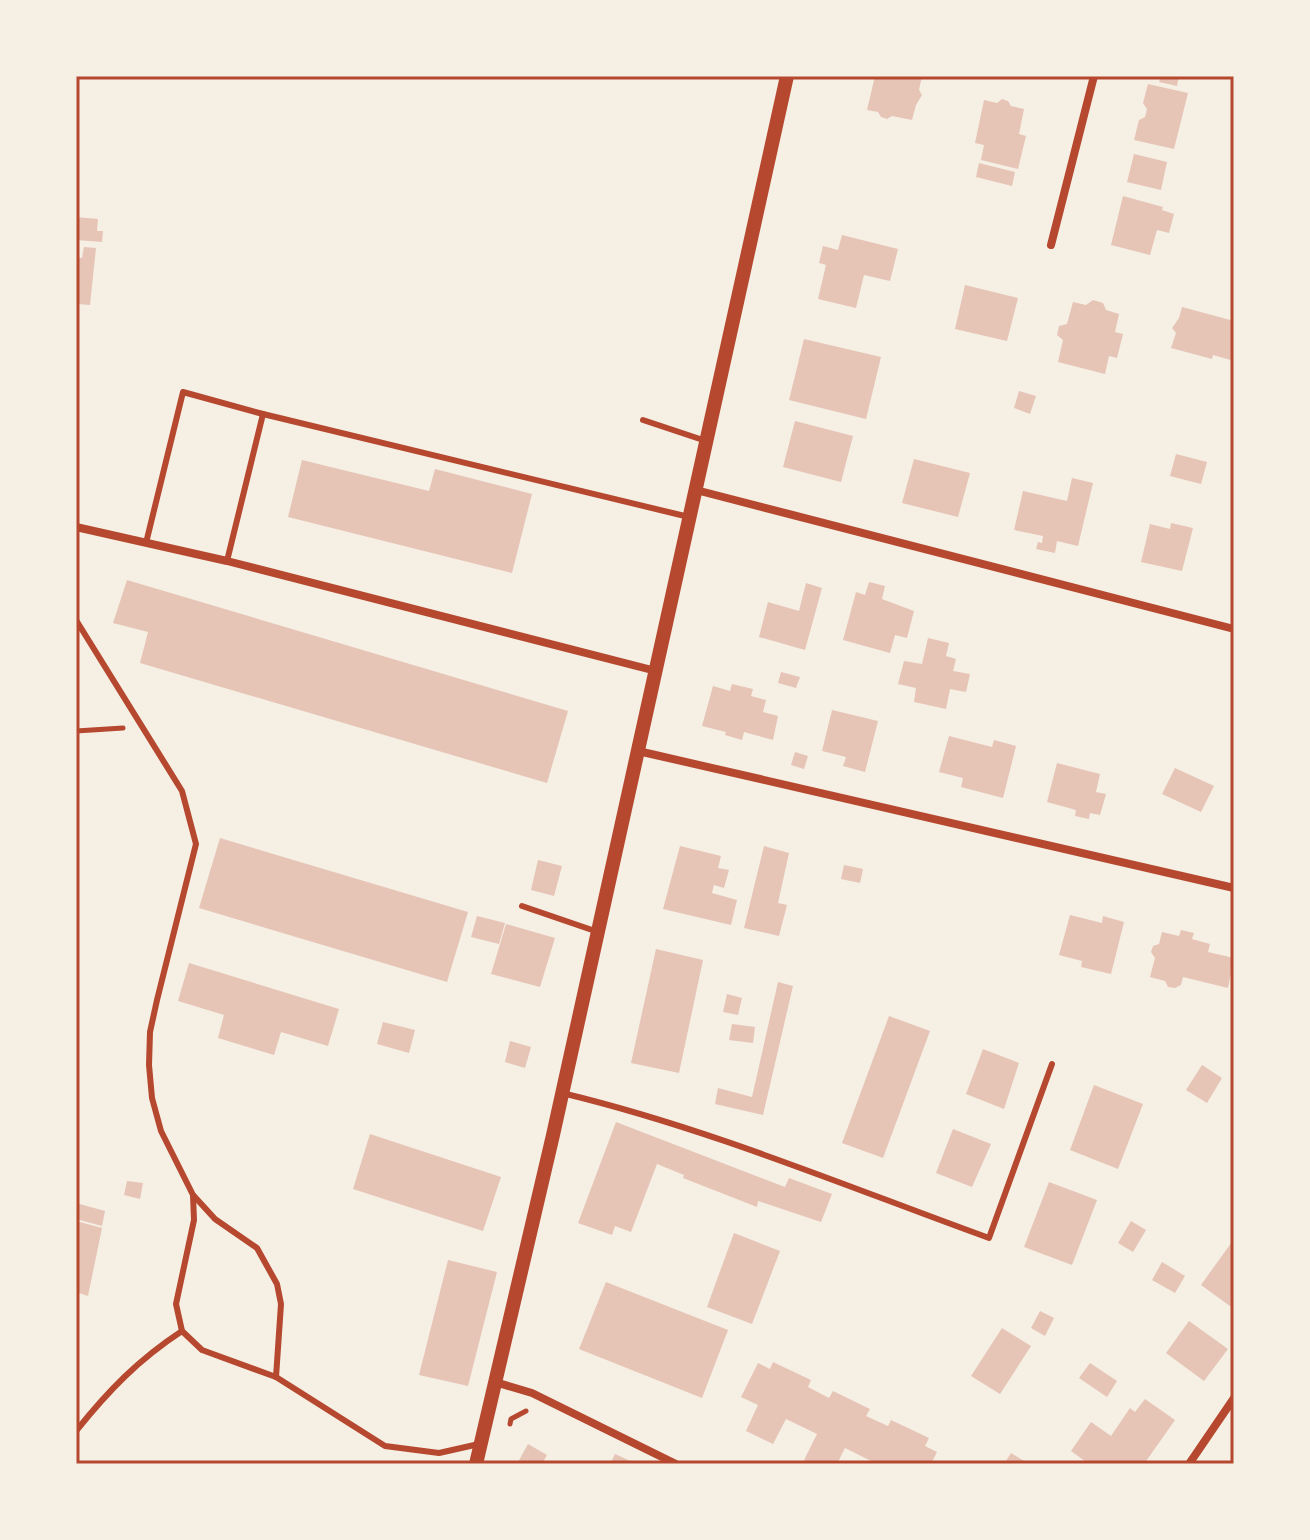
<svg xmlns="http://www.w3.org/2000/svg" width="1310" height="1540" font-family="Barlow,sans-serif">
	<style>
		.building { fill: #e6c5b7 }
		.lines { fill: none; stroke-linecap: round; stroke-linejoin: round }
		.path { stroke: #b5482f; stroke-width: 5 }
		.service { stroke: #b5482f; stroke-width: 6 }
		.minor { stroke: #b5482f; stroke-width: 8 }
		.tertiary { stroke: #b5482f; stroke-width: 14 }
		.neatline { fill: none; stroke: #b5482f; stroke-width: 3 }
	</style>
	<rect width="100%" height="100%" fill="#f6efe4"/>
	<!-- building -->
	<g class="building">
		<polygon points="875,76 922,76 919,90 922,95 916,105 912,120 892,116 887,119 881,117 878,112 867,110"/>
		<polygon points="1161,76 1179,76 1177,86 1159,82"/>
		<polygon points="1148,84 1188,93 1174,149 1134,140 1139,120 1145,117 1147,109 1143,103"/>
		<polygon points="1002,99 1008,101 1011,106 1024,109 1019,134 1026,136 1018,169 981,160 984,145 975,143 984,100 997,103"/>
		<polygon points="1134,154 1167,162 1161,190 1127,182"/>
		<polygon points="979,163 1015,172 1012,186 976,177"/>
		<polygon points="1123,196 1163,207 1162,210 1174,214 1169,233 1157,230 1150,255 1111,245"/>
		<polygon points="76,217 98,219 97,231 103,231 102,242 76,240"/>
		<polygon points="842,235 898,249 890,281 864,275 856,308 818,299 826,265 819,263 823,246 838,250"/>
		<polygon points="84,247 96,248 90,305 77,304 79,287 76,287 76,257 82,258"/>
		<polygon points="965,285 1018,298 1007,341 955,329"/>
		<polygon points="1093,300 1103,303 1106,310 1119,314 1115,332 1123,334 1117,358 1109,356 1105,374 1058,362 1063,340 1057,335 1059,326 1067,324 1073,302 1086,305"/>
		<polygon points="1182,307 1234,321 1234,361 1213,355 1212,359 1171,348 1176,333 1172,328 1179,318"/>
		<polygon points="804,339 881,357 866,419 789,400"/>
		<polygon points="1019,391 1036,396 1030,414 1014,408"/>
		<polygon points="795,421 853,436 841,482 783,467"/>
		<polygon points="1176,454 1207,462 1201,484 1170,476"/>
		<polygon points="914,459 970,473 958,517 902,503"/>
		<polygon points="302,460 429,491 435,469 532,494 512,573 288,517"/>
		<polygon points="1072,478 1093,483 1078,546 1057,541 1055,553 1036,549 1038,542 1042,543 1043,536 1014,530 1023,491 1067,501"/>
		<polygon points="1171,523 1193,528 1182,571 1141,562 1150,524 1170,529"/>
		<polygon points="127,580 568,711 547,783 140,663 148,632 113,623"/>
		<polygon points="869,582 885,586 882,599 914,611 907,638 895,635 890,653 843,640 856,592 865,595"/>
		<polygon points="806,583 822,588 805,650 759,637 768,602 799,611"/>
		<polygon points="928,638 949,643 946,656 956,659 953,671 970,674 966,692 950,689 946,709 914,702 916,688 898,684 904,661 922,664"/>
		<polygon points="781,672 800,677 796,688 778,683"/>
		<polygon points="732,684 753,689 751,696 766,700 763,712 778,716 773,740 744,732 742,740 725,735 726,732 702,726 713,686 730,691"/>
		<polygon points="832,710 878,721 865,772 843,766 846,757 822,751"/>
		<polygon points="949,736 992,747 994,740 1016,746 1003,798 961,787 963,778 939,772"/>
		<polygon points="795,752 808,756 804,769 791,765"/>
		<polygon points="1057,763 1100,774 1096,792 1106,794 1100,815 1090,813 1089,819 1075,816 1076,810 1047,802"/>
		<polygon points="1175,768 1214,786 1201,812 1162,794"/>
		<polygon points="220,838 468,912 447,982 199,908"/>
		<polygon points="680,846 721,856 718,868 729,870 724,888 714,885 712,893 737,900 731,925 663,909"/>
		<polygon points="764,846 789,853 778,903 787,905 779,936 744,928"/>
		<polygon points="538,860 562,866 554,896 531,890"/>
		<polygon points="844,865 863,869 860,883 841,879"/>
		<polygon points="1070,915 1102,923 1103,916 1124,922 1111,974 1081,967 1082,961 1059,955"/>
		<polygon points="477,916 505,923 499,944 471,937"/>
		<polygon points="506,924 555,938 540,987 491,974"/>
		<polygon points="1181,930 1194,933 1192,939 1210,944 1208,952 1234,958 1228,988 1183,977 1181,985 1175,988 1168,987 1165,981 1150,977 1155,958 1151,952 1153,946 1159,944 1162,932 1179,936"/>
		<polygon points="656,949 703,960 679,1073 631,1063"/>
		<polygon points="189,963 339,1009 328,1046 281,1032 274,1055 218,1038 224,1015 178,1001"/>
		<polygon points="778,982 793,986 763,1115 715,1104 718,1088 752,1097"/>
		<polygon points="727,994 742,998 738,1015 723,1012"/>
		<polygon points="889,1016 930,1031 883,1158 842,1143"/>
		<polygon points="383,1022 415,1030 409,1053 377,1044"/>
		<polygon points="732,1024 755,1027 753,1043 729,1040"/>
		<polygon points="510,1041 531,1047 525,1068 505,1062"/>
		<polygon points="983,1049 1019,1063 1004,1109 966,1094"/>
		<polygon points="1202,1065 1222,1078 1207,1103 1186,1090"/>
		<polygon points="1094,1085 1143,1104 1118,1169 1070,1150"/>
		<polygon points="616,1122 785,1187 789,1178 832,1194 821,1222 758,1201 757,1207 683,1178 684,1175 657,1164 631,1232 615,1226 612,1235 578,1223"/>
		<polygon points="953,1129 991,1144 972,1187 936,1173"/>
		<polygon points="370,1134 501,1177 483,1231 353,1189"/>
		<polygon points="127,1181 143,1183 140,1199 124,1195"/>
		<polygon points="1049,1182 1097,1200 1072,1265 1024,1247"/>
		<polygon points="76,1203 105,1211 102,1226 76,1219"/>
		<polygon points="76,1221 102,1228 88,1296 76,1292"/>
		<polygon points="1131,1221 1146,1230 1133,1252 1118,1243"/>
		<polygon points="734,1233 780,1251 752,1324 707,1307"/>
		<polygon points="1234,1239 1234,1309 1201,1285"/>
		<polygon points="448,1260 497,1272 468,1386 419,1375"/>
		<polygon points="1162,1262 1185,1276 1175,1293 1152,1280"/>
		<polygon points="606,1282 728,1330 702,1398 579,1349"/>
		<polygon points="1040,1311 1054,1318 1045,1336 1031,1328"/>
		<polygon points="1189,1321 1228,1349 1204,1381 1166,1353"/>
		<polygon points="1002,1328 1031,1346 1000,1394 971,1376"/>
		<polygon points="773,1362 811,1380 808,1387 829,1398 833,1391 870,1409 866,1416 888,1426 891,1420 929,1438 925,1446 937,1452 931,1464 877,1464 845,1448 837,1464 813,1464 804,1460 817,1434 786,1419 773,1444 746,1431 758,1405 741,1397 758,1363 770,1369"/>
		<polygon points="1090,1363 1117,1381 1107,1397 1079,1378"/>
		<polygon points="1145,1399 1175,1420 1144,1464 1089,1464 1071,1451 1091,1422 1111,1436 1130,1408 1135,1412"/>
		<polygon points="528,1444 547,1455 542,1464 517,1464"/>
		<polygon points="1011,1453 1024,1461 1023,1464 1004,1464"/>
		<polygon points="615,1454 637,1464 610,1464"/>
	</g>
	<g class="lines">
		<!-- path -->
		<g class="path">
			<polyline points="76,731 123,728"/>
			<polyline points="510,1424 511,1419 526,1411"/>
		</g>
		<!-- service -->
		<g class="service">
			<polyline points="643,420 706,441"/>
			<polyline points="146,543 183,392 263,414"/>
			<polyline points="227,561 263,414 689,517"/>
			<polyline points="76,620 182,791 196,844 157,1000 150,1032 149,1065 152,1098 161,1131 193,1195 194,1220 176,1304 182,1331 202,1350 276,1377 385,1446 439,1453 479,1444"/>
			<polyline points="522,906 598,932"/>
			<path d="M562 1093C708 1128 848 1187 989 1238L1052 1064"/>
			<polyline points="194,1196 215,1219 257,1248 277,1284 281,1304 276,1377"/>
			<path d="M76 1431C109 1390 138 1360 182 1331"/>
		</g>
		<!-- minor -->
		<g class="minor">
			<polyline points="1051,245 1094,76"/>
			<polyline points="696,490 1234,629"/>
			<polyline points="76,527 227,561 656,671"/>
			<polyline points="638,751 1234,888"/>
			<polyline points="495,1382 532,1393 676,1464"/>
			<polyline points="1189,1464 1234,1398"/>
		</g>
		<!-- tertiary -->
		<polyline class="tertiary" points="476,1464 553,1135 787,76"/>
	</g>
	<!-- border -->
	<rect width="1310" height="1540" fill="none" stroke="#f6efe4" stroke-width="156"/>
	<rect x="78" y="78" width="1154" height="1384" class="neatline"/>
</svg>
